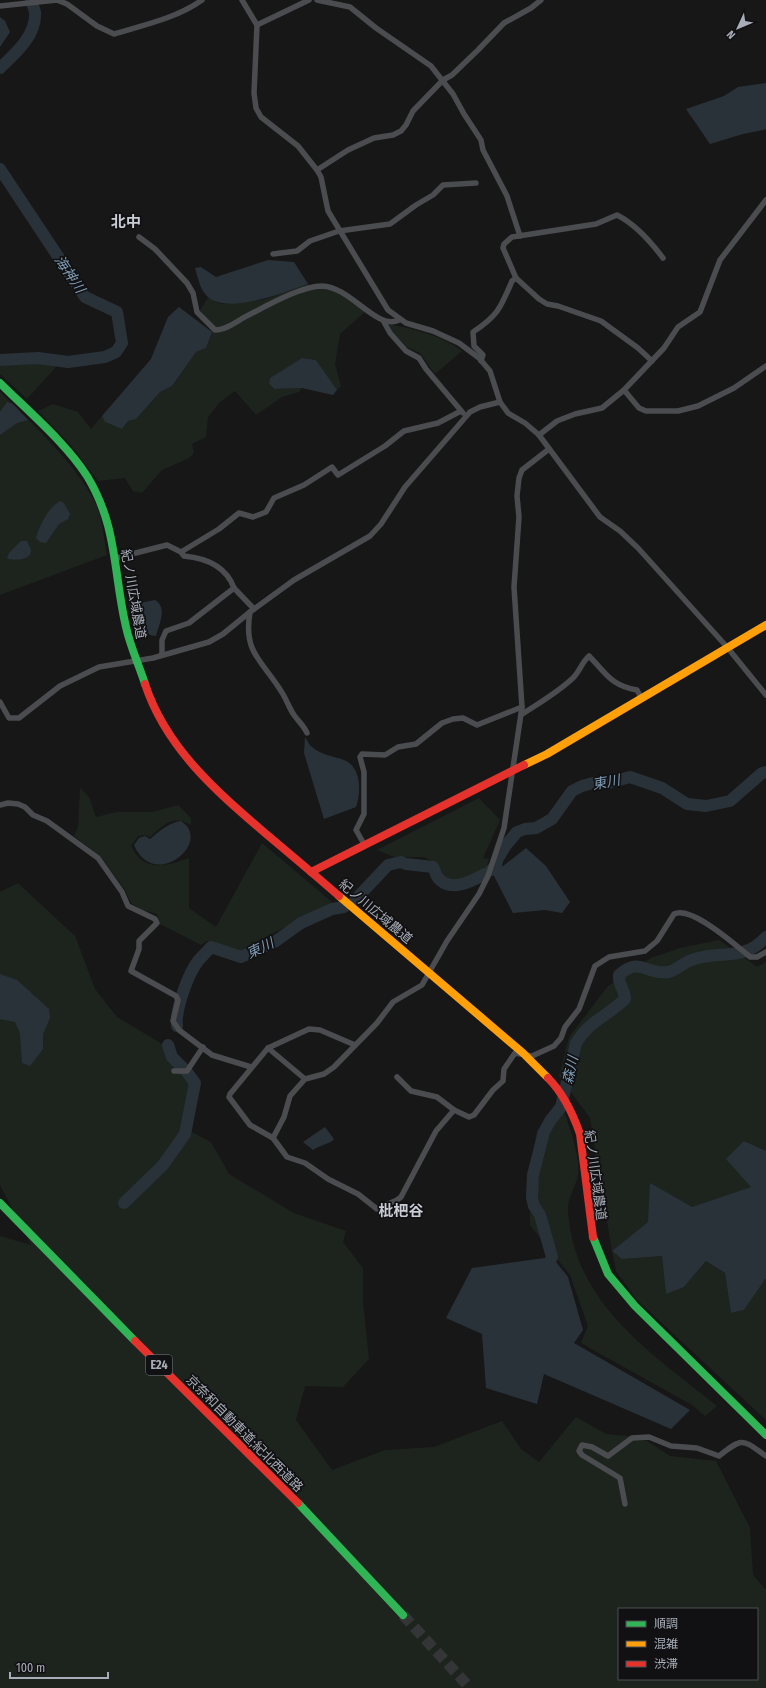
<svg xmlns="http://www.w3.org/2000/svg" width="766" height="1688" font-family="'Fira Sans Condensed','Noto Sans JP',sans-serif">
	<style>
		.green { fill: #1d241e; fill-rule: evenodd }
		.water { fill: #2a3239 }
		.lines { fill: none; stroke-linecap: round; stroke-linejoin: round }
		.river { stroke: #2a3239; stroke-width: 12 }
		.highway-tunnel { stroke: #343537; stroke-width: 11; stroke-dasharray: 11 5.5; stroke-linecap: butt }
		.street { stroke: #4b4c50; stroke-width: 5.5 }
		.fast { stroke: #30b455; stroke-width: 8 }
		.slow { stroke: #ff9f0a; stroke-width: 8 }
		.jam { stroke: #e5322d; stroke-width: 8 }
		.labels { text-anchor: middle; stroke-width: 3.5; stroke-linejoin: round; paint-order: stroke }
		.shield { fill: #111113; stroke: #7b7e86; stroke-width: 1 }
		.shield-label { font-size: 12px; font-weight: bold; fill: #a8adb8 }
		.street-label { font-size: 13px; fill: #a8adb8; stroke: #111113 }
		.water-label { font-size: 14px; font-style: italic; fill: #7f9bb3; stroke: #111113 }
		.quarter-label { font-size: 15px; font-weight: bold; fill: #c9ccd4; stroke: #111113 }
	</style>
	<rect width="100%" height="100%" fill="#171717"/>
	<!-- green -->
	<g class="green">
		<polygon points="308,284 347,295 366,311 340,334 335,364 341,386 337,390 316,360 302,358 270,378 269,382 274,389 302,388 299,392 282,397 256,415 235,391 220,402 208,417 206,437 192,444 194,453 189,458 162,470 142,493 133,491 125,478 98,481 70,444 38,411 53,404 78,412 91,429 102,416 105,422 122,429 128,421 136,419 160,392 172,386 196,352 206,348 212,332 200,310 208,298 221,304 263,300"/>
		<path d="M389 324C415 330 440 334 462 351L435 374 420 353 407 347 392 331Z"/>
		<polygon points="19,361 38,362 56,367 27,399 0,374 0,365"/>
		<path d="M0 392C31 422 77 465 96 504 102 517 104 540 107 555L0 595Z"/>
		<path d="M80 788 89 797 96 817 117 812H153L178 805 191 818V825C172 814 164 825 150 837L144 835 138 836 131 846C144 873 166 866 189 858V908L216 927 262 843 332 902 240 951 207 941 201 945 160 924 157 914 142 910 131 903 125 890 101 857 74 836 78 827Z"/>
		<path d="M479 798 500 820 483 858 489 859 486 868C466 880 447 894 436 864L424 857H394L377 850Z"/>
		<path d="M18 883 75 936 95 989 117 1017 164 1045 187 1076 198 1096 192 1109 188 1130 211 1142 229 1174 294 1213 346 1231 343 1242 363 1268V1302L369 1359 343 1387 305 1386 296 1420 332 1470 385 1450 434 1447 502 1421 521 1449 539 1462 576 1417 606 1434 641 1437 670 1456 716 1461 750 1528 753 1575 766 1590V1688H0V1236L31 1245 0 1185V892ZM619 1609H757V1679H619Z"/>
		<polygon points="719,940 757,967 766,962 766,1151 744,1141 752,1187 648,1222 612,1251 622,1259 662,1256 666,1293 684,1287 706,1261 725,1273 731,1313 744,1310 766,1278 766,1420 636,1299 616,1271 612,1251 590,1118 559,1076 569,1037 608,986 651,958 680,948"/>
		<path d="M564 1110C569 1127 581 1158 578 1175 576 1186 567 1199 568 1210 573 1303 651 1353 717 1406L705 1416 692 1405 581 1343 588 1326 570 1275 530 1225V1171L537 1130Z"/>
	</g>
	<!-- water -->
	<g class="water">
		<polygon points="0,17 5,21 10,32 0,47"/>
		<polygon points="766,83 766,129 763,130 743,134 710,144 686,109 724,96 738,87"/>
		<path d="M268 260 294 262 308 284C286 292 230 314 209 298 200 291 198 278 195 268L201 267 216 277Z"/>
		<polygon points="179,307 212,332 206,348 196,352 172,386 160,392 136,419 128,421 122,429 105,422 102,416 151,359 168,317"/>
		<polygon points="302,358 316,360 337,390 333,395 302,388 274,389 269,383 270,378"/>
		<polygon points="7,402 13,404 28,420 17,423 0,435 0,412"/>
		<path d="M60 501 64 503 70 514 68 519 59 524 46 543 40 542 36 538C40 525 47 509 60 501Z"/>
		<path d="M21 541H27L31 550 30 555C25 560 13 561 7 558L9 553Z"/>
		<path d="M155 600C168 608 159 624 156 636L150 635 131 614 129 605Z"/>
		<path d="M305 737C307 740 309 745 312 747 321 755 333 756 344 760 362 767 361 793 356 807L324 819 304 753Z"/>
		<path d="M181 821C214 842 154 892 134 845L139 838 145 836 150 839C160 831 168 823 181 821Z"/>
		<polygon points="526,848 546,866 570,902 562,913 545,910 513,913 493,874"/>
		<polygon points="0,974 17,980 49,1009 50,1018 43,1034 43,1049 30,1066 22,1063 20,1033 15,1022 0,1019"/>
		<path d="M325 1127 334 1139C330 1144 320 1145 313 1150L303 1142Z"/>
		<polygon points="744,1141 766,1151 766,1278 744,1310 731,1313 725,1273 706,1261 684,1287 666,1294 662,1256 622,1259 612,1251 648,1222 650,1183 692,1207 751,1187 726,1159"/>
		<polygon points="552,1257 568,1277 583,1330 574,1343 690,1410 671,1429 544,1374 537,1404 486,1388 482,1334 446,1318 472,1268"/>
	</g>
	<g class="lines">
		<!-- river -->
		<g class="river">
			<path d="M0 68C15 54 37 35 35 12 34 8 32 4 31 0"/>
			<polyline points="0,169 85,297 117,312 122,343 116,352 105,357 68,362 38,358 0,360"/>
			<polyline points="491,870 496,866 497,860 506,845 517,832 525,829 536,828 552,819 572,791 582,786 593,783 608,783 630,777 662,788 687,804 706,806 730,801 762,773 766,772"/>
			<path d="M355 900 388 865 401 862 406 864 433 867C435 870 435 874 438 878 451 893 472 881 485 874"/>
			<path d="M177 1026C175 1010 188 974 198 961 202 956 207 952 211 947L241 957 276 941 301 923 332 909 344 907"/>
			<polyline points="168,1045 172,1057 185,1070"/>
			<polyline points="124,1203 163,1165 185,1134 195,1083 187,1072"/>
			<path d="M546 1271 552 1257 540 1215 534 1206 532 1198 533 1175 544 1132 550 1121 561 1107 576 1043C589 1021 609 1015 625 999 625 990 618 985 619 975 640 956 646 975 668 972 676 971 684 962 692 960 719 949 743 963 766 937"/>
		</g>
		<!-- highway-tunnel -->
		<polyline class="highway-tunnel" points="403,1615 470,1688"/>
		<!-- street -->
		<g class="street">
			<polyline points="242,0 257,25 254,93 256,108 261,117 298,146 317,170 321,177 328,211 388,310 406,323 433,331 459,343 479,358 490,371 500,402 508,413 525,423 539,435 600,517 620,531 638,548 727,647 766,695"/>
			<polyline points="317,0 350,7 376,28 431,66 453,94 464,114 481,140 483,150 507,196 520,236"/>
			<path d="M0 6 57 0 67 4 97 26 114 34C144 25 177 18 202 0"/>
			<polyline points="257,25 309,0"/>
			<polyline points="317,170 348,150 374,138 393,135 401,131 406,125 413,111 443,80 452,75 478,50 504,23 531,8 541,0"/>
			<path d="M139 237 155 249 187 283 193 293 197 312 215 330C225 330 235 323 243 318 263 308 300 286 322 286 351 287 377 331 399 320"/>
			<polyline points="273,254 297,251 310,241 339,231 390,224 416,205 433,195 443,185 476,183"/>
			<polyline points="384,322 390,333 406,351 419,358 426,369 463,413"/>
			<path d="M481 361 483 355 474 346 473 332C498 316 501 307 512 281L516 278"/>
			<path d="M652 361 638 348 601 321 558 306 547 304 539 299 516 278 503 248 504 244 512 237 596 224 617 215C635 224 651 242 663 258"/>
			<polyline points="624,390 639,408 646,411 678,411 698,406 734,388 766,366"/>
			<polyline points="539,435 557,421 575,414 602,408 624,390 664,348 678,327 700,312 720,260 766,200"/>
			<polyline points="181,552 219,529 239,513 253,517 266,512 274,498 304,485 332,467 338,475 385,446 404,431 438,423 461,411"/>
			<path d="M116 558 167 545 181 552 184 556C205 558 226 566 234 588L189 623 166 631 162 640V655"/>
			<polyline points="234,588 254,609"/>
			<path d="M250 612C243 653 262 660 281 691 286 698 289 708 294 715 299 722 304 726 307 733"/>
			<polyline points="0,702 9,718 19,718 60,686 99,667 153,658 209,642 223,634 250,612 294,580 370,536 381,524 405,487 470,412 480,407 500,402"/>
			<path d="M521 715C539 703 557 693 573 678 580 671 582 662 589 656 606 673 611 686 637 690L642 699"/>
			<polyline points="0,805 8,803 18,804 25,807 33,815 47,821 98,858 122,892 128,906 155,919 157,923 139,941 139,949 131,971 176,996 178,1000 173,1021 179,1030 212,1055 251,1067"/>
			<polyline points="364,844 356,830 364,814 364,772 360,757 362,754 385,755 398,747 416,744 442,723 453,719 463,718 477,725 522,707"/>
			<path d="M355 1045 320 1030 309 1029 268 1048 230 1094 229 1097 250 1125 273 1138 287 1157 305 1163 328 1179 358 1194 377 1209 397 1200 401 1197 436 1131 454 1110 469 1117 474 1115 493 1090 503 1081 504 1069 515 1053 532 1056 554 1046 561 1038 565 1027 579 1009 595 966 609 957 645 951 657 941 674 914C691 905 737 946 750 957H757L766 952"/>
			<polyline points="268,1048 305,1079"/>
			<polyline points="174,1071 187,1071 203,1047"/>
			<polyline points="397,1077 411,1091 437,1097 454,1110"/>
			<polyline points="273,1138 284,1117 290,1096 305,1079 324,1074 334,1067 377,1023 393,1002 422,985 447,941 479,894 488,876 504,828 522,707 514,587 519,517 517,496 519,478 522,470 549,449"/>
			<path d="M625 1504 620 1478 582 1455 579 1451 582 1445 592 1447 608 1456 632 1438 649 1437 671 1446 697 1448 719 1456C743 1437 742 1439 766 1456"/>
		</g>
		<!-- fast -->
		<g class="fast">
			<path d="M0 383C27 410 67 444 87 476 118 527 113 572 126 627 130 646 139 665 145 684"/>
			<polyline points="0,1203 135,1341"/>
			<polyline points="593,1237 608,1274 635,1306 766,1435"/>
			<polyline points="298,1503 403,1615"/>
		</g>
		<!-- slow -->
		<g class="slow">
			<polyline points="524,765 547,754 766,625"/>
			<polyline points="339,896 523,1053 548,1078"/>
		</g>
		<!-- jam -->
		<g class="jam">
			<path d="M145 684C166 748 216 791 265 833 290 854 315 875 339 896"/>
			<polyline points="311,872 524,765"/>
			<path d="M548 1078C563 1093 573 1114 580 1134L593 1237"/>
			<polyline points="135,1341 298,1503"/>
		</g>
	</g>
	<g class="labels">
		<!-- shield labels -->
		<rect class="shield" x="146" y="1355" width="26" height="20" rx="3"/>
		<g class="shield-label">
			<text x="159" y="1369">E24</text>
		</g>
		<!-- street labels -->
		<g class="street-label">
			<text transform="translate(134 594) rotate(80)" y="5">紀ノ川広域農道</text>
			<text transform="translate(376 911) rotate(40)" y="5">紀ノ川広域農道</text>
			<text transform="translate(596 1175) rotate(82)" y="5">紀ノ川広域農道</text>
			<text transform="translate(245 1433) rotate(45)" y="5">京奈和自動車道;紀北西道路</text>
		</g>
		<!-- water labels -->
		<g class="water-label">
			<text transform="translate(70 274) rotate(56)" y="5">海神川</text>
			<text transform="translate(606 782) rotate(-11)" y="5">東川</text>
			<text transform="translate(260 948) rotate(-26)" y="5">東川</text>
			<text transform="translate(570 1070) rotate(-77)" y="5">森川</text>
		</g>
		<!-- quarter labels -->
		<g class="quarter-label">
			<text x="126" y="227">北中</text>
			<text x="401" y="1216">枇杷谷</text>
		</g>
	</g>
	<!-- legend -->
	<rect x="618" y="1608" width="140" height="72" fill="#111113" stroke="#4d4f55"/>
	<rect x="626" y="1621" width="20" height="6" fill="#30b455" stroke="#4d4f55"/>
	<text x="654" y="1628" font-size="12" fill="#a8adb8">順調</text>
	<rect x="626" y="1641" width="20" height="6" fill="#ff9f0a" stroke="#4d4f55"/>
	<text x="654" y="1648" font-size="12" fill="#a8adb8">混雑</text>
	<rect x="626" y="1661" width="20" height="6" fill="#e5322d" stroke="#4d4f55"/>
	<text x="654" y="1668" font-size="12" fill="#a8adb8">渋滞</text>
	<!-- north arrow -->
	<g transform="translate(738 28) rotate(226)" stroke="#111113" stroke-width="3" paint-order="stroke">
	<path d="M0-3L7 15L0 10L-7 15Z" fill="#a8adb8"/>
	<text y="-6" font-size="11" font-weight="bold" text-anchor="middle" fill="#a8adb8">N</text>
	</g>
	<!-- scale -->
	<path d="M10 1672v6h98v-6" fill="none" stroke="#a8adb8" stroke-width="2"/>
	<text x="16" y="1672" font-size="12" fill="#a8adb8" stroke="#111113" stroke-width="3" paint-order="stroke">100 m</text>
</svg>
